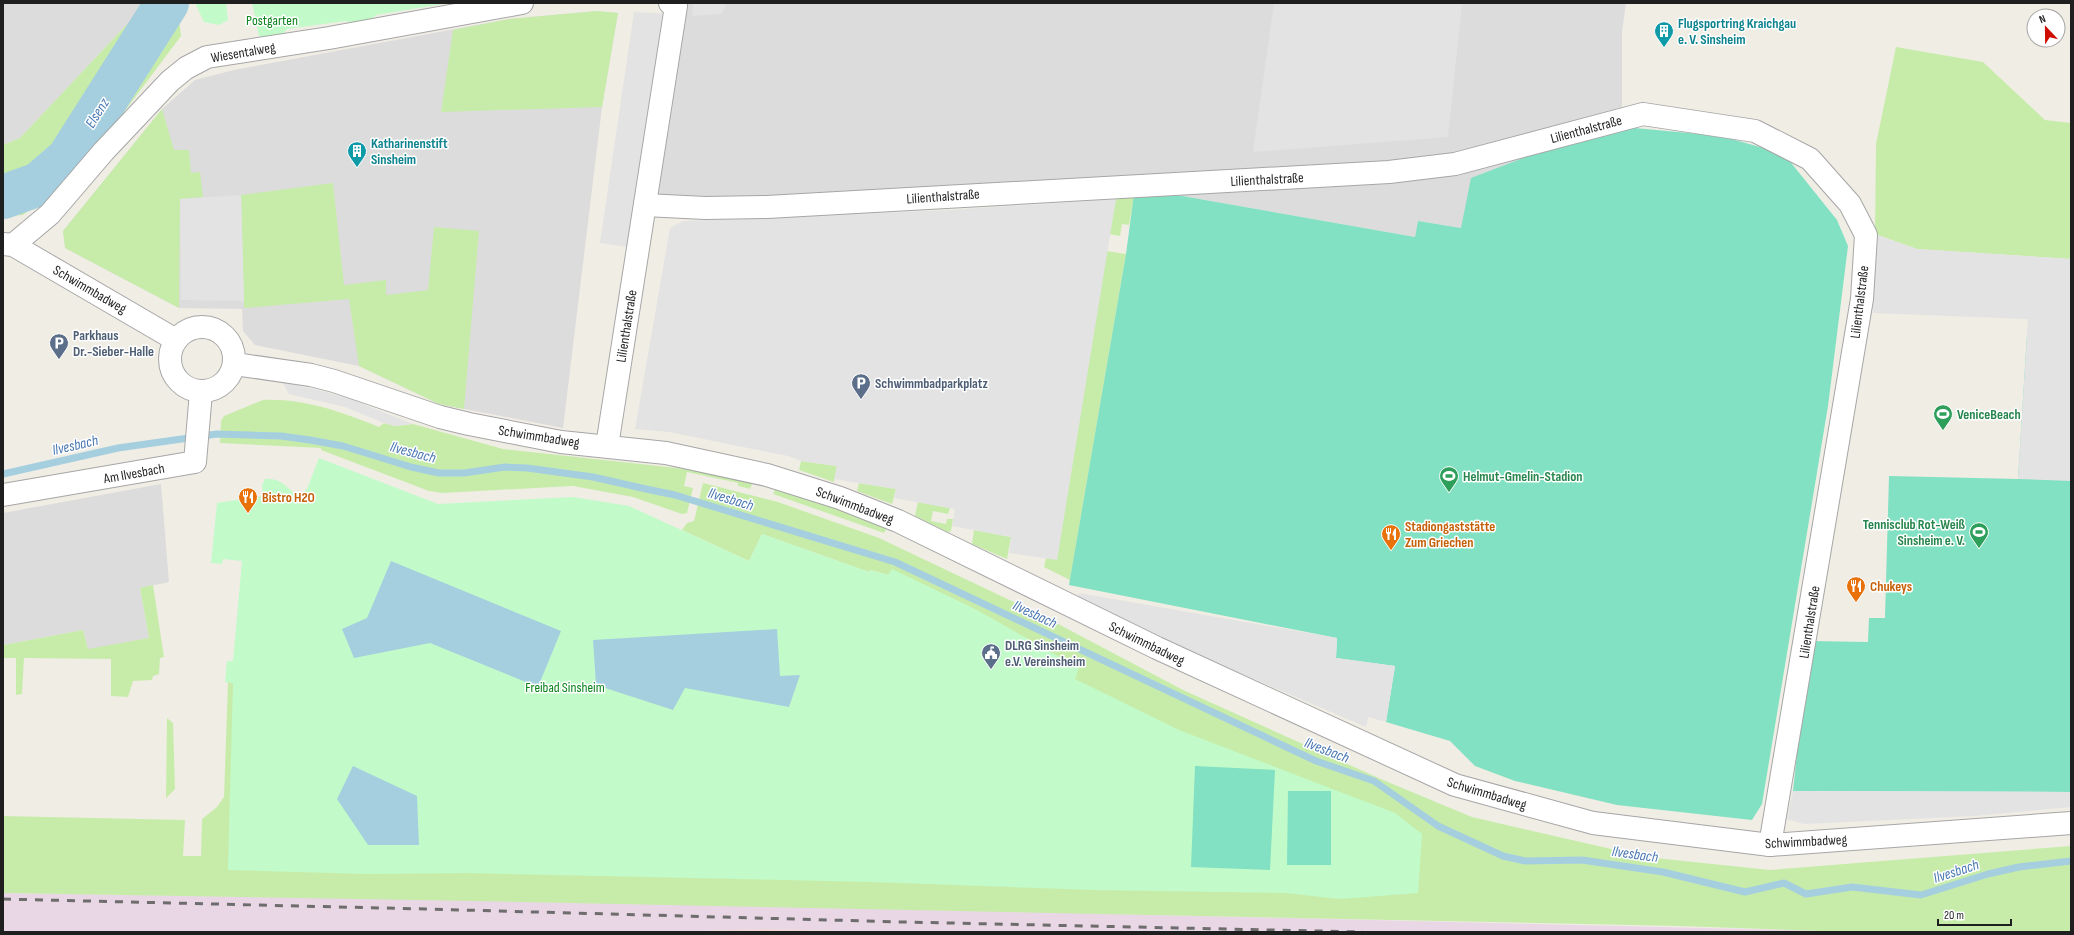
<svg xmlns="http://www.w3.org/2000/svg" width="2074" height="935" font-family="'Sofia Sans Condensed',sans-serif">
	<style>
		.residential { fill: #dddcdc }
		.commercial { fill: #f1d7d4 }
		.industrial { fill: #ead7e5 }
		.grass { fill: #c7ecaa }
		.park { fill: #c2fbc9 }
		.pitch { fill: #81e1c2 }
		.parking { fill: #e3e3e3 }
		.water { fill: #a5cfdf }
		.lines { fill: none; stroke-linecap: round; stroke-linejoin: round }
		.stream { stroke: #a5cfdf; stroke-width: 7 }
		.river { stroke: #a5cfdf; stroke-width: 44 }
		.minor-casing { stroke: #a6a6a6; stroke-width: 24 }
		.minor { stroke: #fff; stroke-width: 22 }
		.rail { stroke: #6d6d6d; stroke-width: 3; stroke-dasharray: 8 8; stroke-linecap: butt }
		.labels { text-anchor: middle; stroke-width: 3; stroke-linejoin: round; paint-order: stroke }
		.park-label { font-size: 14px; fill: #088219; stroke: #fff }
		.culture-label { font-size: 14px; font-weight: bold; fill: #0d838f; stroke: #fff; text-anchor: start }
		.street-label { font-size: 14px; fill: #1f1f1f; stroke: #fff }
		.service-label { font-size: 14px; font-weight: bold; fill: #4e5e75; stroke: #fff; text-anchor: start }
		.leisure-label { font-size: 14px; font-weight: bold; fill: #27864d; stroke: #fff; text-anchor: start }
		.food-label { font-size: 14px; font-weight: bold; fill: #c56008; stroke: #fff; text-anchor: start }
		.water-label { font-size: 15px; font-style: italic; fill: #4877b2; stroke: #fff }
	</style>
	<rect width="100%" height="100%" fill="#f0ede5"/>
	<!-- residential -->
	<g class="residential">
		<polygon points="3,3 147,3 20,138 3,145"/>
		<polygon points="678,3 1626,3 1622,32 1622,128 1461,228 1418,221 1415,237 1165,193 645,205"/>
		<polygon points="597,11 618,13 602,107 563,428 439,404 359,366 255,345 243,331 242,309 179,308 65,248 63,231 162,109 195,80 234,70 509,19"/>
		<polygon points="161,484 169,582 140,588 149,638 88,650 83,630 3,645 3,513"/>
	</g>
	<!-- commercial -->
	<polygon class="commercial" points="763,929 885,932 673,932"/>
	<!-- industrial -->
	<polygon class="industrial" points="3,893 568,901 1877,932 885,932 763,929 673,932 3,932"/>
	<!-- grass -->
	<g class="grass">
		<polygon points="147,3 163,3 179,18 181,36 100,144 66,182 23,215 3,216 3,145 20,138"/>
		<polygon points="597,11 618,13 602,107 441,112 453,30 509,19"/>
		<polygon points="1896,47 1983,62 2045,120 2071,123 2071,259 1917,249 1875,234 1876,144"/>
		<polygon points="162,109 174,150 189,150 191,173 200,172 203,197 180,199 179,308 65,248 63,231"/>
		<polygon points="333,183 344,285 386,280 386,295 428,290 434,227 479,231 464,409 439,404 359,366 349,299 244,308 241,195"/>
		<polygon points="1134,197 1129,225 1122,224 1120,236 1109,234 1116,199"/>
		<polygon points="1106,251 1126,254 1070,580 1044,567 1046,558 1057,559"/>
		<path d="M263 400C303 398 342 412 379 427L384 423 395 426 413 424 503 449 704 471 753 482 750 489 738 486V483L687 472 684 486 693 488 687 513 682 514 633 497 573 486 442 493 429 491 321 450V448L220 443 221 421 224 416Z"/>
		<polygon points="801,461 837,466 834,482 799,470"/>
		<polygon points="703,483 778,502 879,538 1043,616 1183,690 1383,780 1472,817 1646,857 1770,870 2071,846 2071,932 1851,932 1677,926 474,901 3,893 3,816 185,820 183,856 201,856 202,819 217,807 224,797 228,682 240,683 361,522 889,575 870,570 869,572 762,534 749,561 682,530 687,523 694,521"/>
		<polygon points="859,483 896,489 892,504 857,491"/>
		<polygon points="776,488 836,507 887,527 884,533 773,494"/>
		<polygon points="918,502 950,508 948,514 933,511 931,521 946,524 947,519 953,519 951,531 948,532 915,516"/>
		<polygon points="974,530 1011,537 1007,559 972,544"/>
		<polygon points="153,585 164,657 160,658 159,674 153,676 152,680 133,681 128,697 111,696 111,659 24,658 22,694 16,695 16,658 3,658 3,645 83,630 88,649 149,638 140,588"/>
		<polygon points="167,718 173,723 175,789 166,798"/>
	</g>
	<!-- park -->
	<g class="park">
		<polygon points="195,3 226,3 228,20 219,25 204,22"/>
		<polygon points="252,3 449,3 376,15 369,21 356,24 345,21 287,29 281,36 264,40 259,36"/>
		<path d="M319 458 438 504 573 497 629 506 749 561 762 534 869 572 870 570 888 575 892 569 977 610 1079 668 1075 679 1179 730 1395 813 1422 834 1418 893 1340 899 1286 893 1094 890 872 882 467 873 368 874 228 870 233 683 225 682 227 661H233L242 561 223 559 222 564 211 563 217 503 263 496 262 485 265 479C279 477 287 487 297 496L307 489Z"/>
	</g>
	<!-- pitch -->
	<g class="pitch">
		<polygon points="1624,127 1721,136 1784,154 1837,220 1848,246 1828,406 1762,804 1752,820 1617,805 1515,781 1475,766 1450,741 1386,722 1395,666 1336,658 1337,638 1069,585 1126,254 1134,194 1165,193 1415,237 1418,221 1461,228 1471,178 1542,151"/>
		<polygon points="2027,334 2071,336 2071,792 1793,791 1809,641 1868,642 1869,618 1885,618 1889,476 2018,479"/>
		<polygon points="1195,766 1275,770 1270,870 1191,867"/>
		<polygon points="1288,791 1331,791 1331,865 1287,865"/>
	</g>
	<!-- parking -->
	<g class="parking">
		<polygon points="693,3 726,3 722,14 692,16"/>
		<polygon points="1274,3 1462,3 1448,137 1253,152"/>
		<polygon points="634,12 670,14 636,182 629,247 600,243"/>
		<polygon points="241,195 244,301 181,300 180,199"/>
		<polygon points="1116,199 1057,560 1009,553 1011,537 952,526 955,509 894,498 896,489 834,479 837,466 801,461 788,456 669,432 635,429 670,228 683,221 950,210"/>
		<polygon points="1874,234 1917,249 2071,259 2071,336 2061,336 2071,336 2071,481 2018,479 2028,319 1873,313"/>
		<polygon points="283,383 315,389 350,399 413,424 395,426 384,423 345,407 289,394"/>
		<polygon points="1079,593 1337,638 1336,658 1395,666 1386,722 1368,717 1366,727 1076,603"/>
		<polygon points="1793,791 2071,792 2071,807 1974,816 1804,824 1787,819"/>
	</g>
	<!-- water -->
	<g class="water">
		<polygon points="391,561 561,631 538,687 430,643 354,658 342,629 367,618"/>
		<polygon points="777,629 780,676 800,675 789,707 685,688 673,710 596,685 593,640"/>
		<polygon points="353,766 417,796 419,845 368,845 337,799"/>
	</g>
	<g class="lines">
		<!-- stream -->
		<polyline class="stream" points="3,474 118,448 217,434 281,436 310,440 343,446 411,467 439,473 464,473 505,467 527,468 593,477 646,489 675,495 895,562 1316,761 1374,781 1438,826 1503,856 1525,861 1582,860 1663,872 1745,892 1784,883 1806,894 1852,887 1921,895 1988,874 2019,867 2071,861"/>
		<!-- river -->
		<polyline class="river" points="3,197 39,184 68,159 167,3"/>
		<defs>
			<g id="minor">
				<polyline points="645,205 705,208 767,207 1389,172 1455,164 1643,114 1755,131 1810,159 1850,204 1866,235 1862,299 1770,845"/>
				<polyline points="3,244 13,245 176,340"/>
				<polyline points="13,245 50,214 104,151 170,81 186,68 207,57 329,38 522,3"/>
				<circle cx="202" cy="359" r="32"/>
				<polyline points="235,364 311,375 334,381 440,417 469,424 561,442 666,453 767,475 840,498 898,521 1157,648 1455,785 1593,823 1770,845 2071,823"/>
				<polyline points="607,446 676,6 670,3"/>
				<polyline points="3,495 195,462 201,392"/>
			</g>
		</defs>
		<!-- minor casing -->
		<use href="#minor" class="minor-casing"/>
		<!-- minor -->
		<use href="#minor" class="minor"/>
		<!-- rail -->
		<polyline class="rail" points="3,899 425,909 903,922 1363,932"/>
	</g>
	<!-- icons -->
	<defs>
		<symbol id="building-pin" viewBox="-11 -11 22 30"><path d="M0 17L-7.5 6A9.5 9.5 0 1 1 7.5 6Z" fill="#0f9aa8" stroke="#fff"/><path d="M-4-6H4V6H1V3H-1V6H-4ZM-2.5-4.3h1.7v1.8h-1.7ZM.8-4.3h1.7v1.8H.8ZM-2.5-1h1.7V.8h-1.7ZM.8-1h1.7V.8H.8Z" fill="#fff"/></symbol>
		<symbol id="parking-pin" viewBox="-11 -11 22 30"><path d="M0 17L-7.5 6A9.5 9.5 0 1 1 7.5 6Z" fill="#5c6f8a" stroke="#fff"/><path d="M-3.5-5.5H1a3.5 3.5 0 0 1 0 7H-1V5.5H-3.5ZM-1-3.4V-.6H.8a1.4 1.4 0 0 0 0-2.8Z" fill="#fff"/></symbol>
		<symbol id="stadium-pin" viewBox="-11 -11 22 30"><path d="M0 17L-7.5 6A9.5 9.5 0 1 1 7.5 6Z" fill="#2e9e5b" stroke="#fff"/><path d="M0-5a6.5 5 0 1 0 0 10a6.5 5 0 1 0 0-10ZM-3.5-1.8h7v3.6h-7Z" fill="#fff"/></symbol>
		<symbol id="restaurant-pin" viewBox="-11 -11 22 30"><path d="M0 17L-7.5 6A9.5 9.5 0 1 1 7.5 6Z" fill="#e8710a" stroke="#fff"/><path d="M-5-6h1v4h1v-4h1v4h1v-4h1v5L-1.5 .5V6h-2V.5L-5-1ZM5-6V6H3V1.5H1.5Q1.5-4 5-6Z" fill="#fff"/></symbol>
		<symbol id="civic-pin" viewBox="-11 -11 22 30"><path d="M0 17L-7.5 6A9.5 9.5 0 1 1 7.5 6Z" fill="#5c6f8a" stroke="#fff"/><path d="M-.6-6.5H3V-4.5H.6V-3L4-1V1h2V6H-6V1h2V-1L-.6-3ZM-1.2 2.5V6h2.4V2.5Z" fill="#fff"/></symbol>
	</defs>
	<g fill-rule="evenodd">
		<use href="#building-pin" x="1653" y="20" width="22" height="30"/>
		<use href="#building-pin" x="346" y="140" width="22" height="30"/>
		<use href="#parking-pin" x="48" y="332" width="22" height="30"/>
		<use href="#parking-pin" x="850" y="372" width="22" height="30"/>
		<use href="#stadium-pin" x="1932" y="403" width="22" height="30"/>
		<use href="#stadium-pin" x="1438" y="465" width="22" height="30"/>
		<use href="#restaurant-pin" x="237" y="486" width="22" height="30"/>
		<use href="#stadium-pin" x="1968" y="521" width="22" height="30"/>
		<use href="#restaurant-pin" x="1380" y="523" width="22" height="30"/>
		<use href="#restaurant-pin" x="1845" y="575" width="22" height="30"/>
		<use href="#civic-pin" x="980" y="642" width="22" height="30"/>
	</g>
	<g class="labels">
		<!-- park labels -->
		<g class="park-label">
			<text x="272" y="25">Postgarten</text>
			<text x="565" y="692">Freibad Sinsheim</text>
		</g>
		<!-- culture labels -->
		<g class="culture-label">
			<text x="1678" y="28">Flugsportring Kraichgau<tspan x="1678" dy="16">e. V. Sinsheim</tspan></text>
			<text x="371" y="148">Katharinenstift<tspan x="371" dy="16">Sinsheim</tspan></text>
		</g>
		<!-- street labels -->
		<g class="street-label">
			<text transform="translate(243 52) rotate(-10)" y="5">Wiesentalweg</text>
			<text transform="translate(1586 129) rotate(-15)" y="5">Lilienthalstraße</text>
			<text transform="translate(1267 179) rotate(-3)" y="5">Lilienthalstraße</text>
			<text transform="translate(943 196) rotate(-4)" y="5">Lilienthalstraße</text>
			<text transform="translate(90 289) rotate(30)" y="5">Schwimmbadweg</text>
			<text transform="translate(1859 302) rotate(-83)" y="5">Lilienthalstraße</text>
			<text transform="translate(626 326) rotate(-81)" y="5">Lilienthalstraße</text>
			<text transform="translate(539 436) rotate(9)" y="5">Schwimmbadweg</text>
			<text transform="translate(134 473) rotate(-10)" y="5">Am Ilvesbach</text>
			<text transform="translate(855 505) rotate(21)" y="5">Schwimmbadweg</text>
			<text transform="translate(1809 622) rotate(-81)" y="5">Lilienthalstraße</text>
			<text transform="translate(1147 643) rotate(26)" y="5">Schwimmbadweg</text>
			<text transform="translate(1487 793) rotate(17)" y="5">Schwimmbadweg</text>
			<text transform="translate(1806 841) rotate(-3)" y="5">Schwimmbadweg</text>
		</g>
		<!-- service labels -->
		<g class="service-label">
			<text x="73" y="340">Parkhaus<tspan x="73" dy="16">Dr.-Sieber-Halle</tspan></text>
			<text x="875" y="388">Schwimmbadparkplatz</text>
			<text x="1005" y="650">DLRG Sinsheim<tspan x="1005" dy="16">e.V. Vereinsheim</tspan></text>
		</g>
		<!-- leisure labels -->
		<g class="leisure-label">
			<text x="1957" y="419">VeniceBeach</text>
			<text x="1463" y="481">Helmut-Gmelin-Stadion</text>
			<text x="1965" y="529" text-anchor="end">Tennisclub Rot-Weiß<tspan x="1965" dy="16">Sinsheim e. V.</tspan></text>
		</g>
		<!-- food labels -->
		<g class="food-label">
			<text x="262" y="502">Bistro H2O</text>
			<text x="1405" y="531">Stadiongaststätte<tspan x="1405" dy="16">Zum Griechen</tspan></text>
			<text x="1870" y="591">Chukeys</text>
		</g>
		<!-- water labels -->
		<g class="water-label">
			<text transform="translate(97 113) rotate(-58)" y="5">Elsenz</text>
			<text transform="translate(75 445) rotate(-13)" y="5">Ilvesbach</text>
			<text transform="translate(413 452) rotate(15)" y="5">Ilvesbach</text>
			<text transform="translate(731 499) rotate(17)" y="5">Ilvesbach</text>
			<text transform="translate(1035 614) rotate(25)" y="5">Ilvesbach</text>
			<text transform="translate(1327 750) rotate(21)" y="5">Ilvesbach</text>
			<text transform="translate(1635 854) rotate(8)" y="5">Ilvesbach</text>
			<text transform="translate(1956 871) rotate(-18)" y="5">Ilvesbach</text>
		</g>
	</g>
	<!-- border -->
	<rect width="2074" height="935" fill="none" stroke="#1f1f1f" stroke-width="8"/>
	<!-- north arrow -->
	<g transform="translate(2046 28) rotate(338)"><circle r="19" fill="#ffffff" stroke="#a5a5a5"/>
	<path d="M0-3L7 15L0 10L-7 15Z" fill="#cf0c00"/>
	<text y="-6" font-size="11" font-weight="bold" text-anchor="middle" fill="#1f1f1f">N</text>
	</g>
	<!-- scale -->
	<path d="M1938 919v6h73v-6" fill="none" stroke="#1f1f1f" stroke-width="2"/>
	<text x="1944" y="919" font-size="12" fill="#1f1f1f" stroke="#ffffff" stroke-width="3" paint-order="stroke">20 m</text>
</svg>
